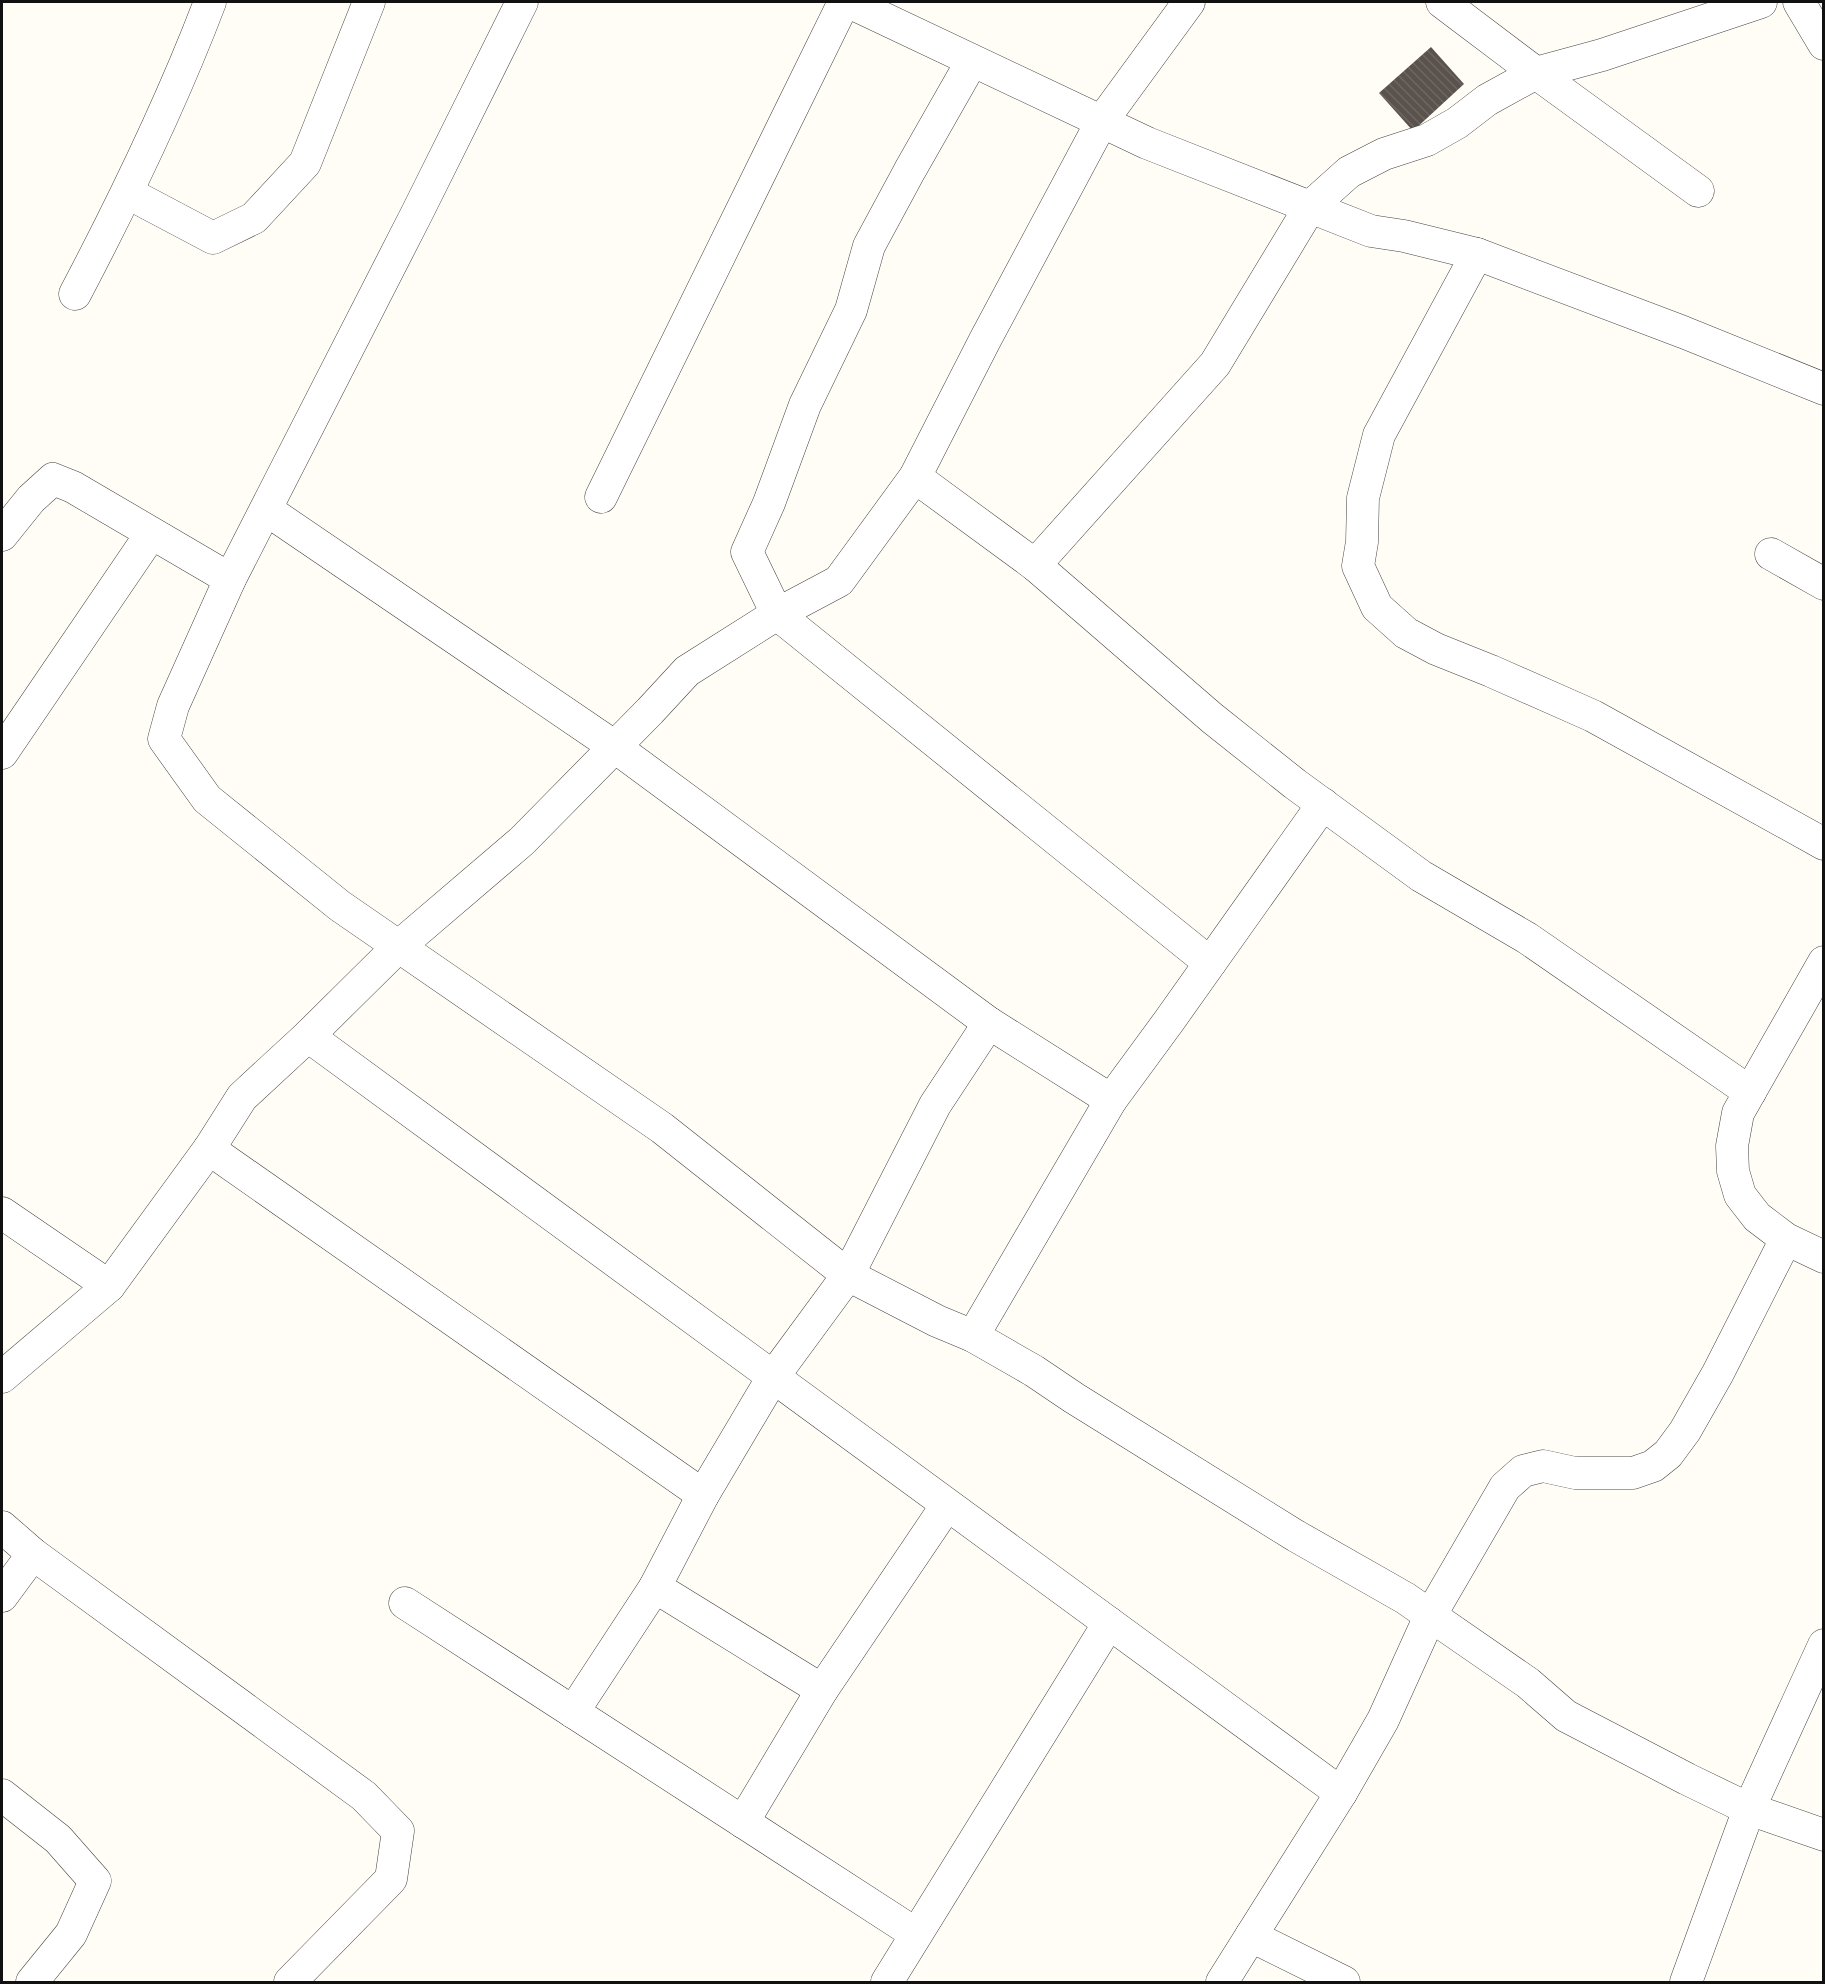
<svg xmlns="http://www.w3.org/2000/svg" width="1825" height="1984" font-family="'Libre Baskerville',serif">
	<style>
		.building { fill: url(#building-back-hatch) }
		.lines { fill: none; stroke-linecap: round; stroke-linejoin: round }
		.minor-casing { stroke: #444; stroke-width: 33 }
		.minor { stroke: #fff; stroke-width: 32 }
	</style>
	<defs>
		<pattern id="building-back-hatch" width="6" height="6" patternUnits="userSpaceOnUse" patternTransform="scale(1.5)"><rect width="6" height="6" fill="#5a524d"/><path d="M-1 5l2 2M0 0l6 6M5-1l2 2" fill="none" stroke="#6d6662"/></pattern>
	</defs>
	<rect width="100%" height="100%" fill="#fffdf5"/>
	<!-- building -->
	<polygon class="building" points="1431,47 1464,84 1413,131 1379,93"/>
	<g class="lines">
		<defs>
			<g id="minor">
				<polyline points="522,2 417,213 230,579 173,706 164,739 207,799 340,906 662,1128 848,1275 937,1321 973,1336 1034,1371 1074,1398 1296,1536 1405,1598 1528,1683 1566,1716 1687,1779 1749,1809 1824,1835"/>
				<polyline points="849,2 1147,143 1371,231 1404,236 1477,254 1683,332 1824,389"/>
				<polyline points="1189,2 1102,121 985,340 915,477 839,581 777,614 1210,963"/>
				<polyline points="1442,2 1536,73 1602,55 1761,2"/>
				<polyline points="1799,2 1824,44"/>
				<polyline points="128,193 213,238 254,218 305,163 369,2"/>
				<polyline points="1477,254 1379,435 1363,498 1362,542 1358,566 1377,607 1406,633 1436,649 1491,671 1593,716 1824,844"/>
				<path d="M75 294C125 199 172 102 210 2"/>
				<polyline points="915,477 1035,565 1212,718 1295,784 1421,876 1527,938 1750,1092"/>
				<polyline points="601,497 844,2"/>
				<polyline points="267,510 615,747 989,1023 1111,1100 1169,1021 1323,804"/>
				<polyline points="2,535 31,499 53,479 73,487 230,579"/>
				<polyline points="1771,554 1824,584"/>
				<polyline points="1035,565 1215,364 1310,207 1349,172 1384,154 1427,140 1457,123 1487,100 1536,73 1698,191"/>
				<polyline points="2,753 151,534"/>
				<polyline points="1824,962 1738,1113 1732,1146 1733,1171 1740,1195 1757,1217 1786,1239 1824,1257"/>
				<polyline points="308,1036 1341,1793"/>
				<polyline points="209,1149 703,1495"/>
				<polyline points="2,1213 109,1286"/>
				<polyline points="973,1336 1111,1100"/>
				<polyline points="2,1377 109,1286 209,1149 242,1097 308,1036 398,947 522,841 650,711 687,671 777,614 747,552 769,503 805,405 851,310 869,246 910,170 972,61"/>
				<polyline points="2,1527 33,1554 364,1796 398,1831 391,1879 290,1982"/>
				<polyline points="655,1587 822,1690 947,1505"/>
				<polyline points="2,1596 33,1554"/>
				<polyline points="405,1603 916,1934"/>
				<polyline points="573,1712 655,1587 703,1495 773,1377 848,1275 935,1105 989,1023"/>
				<polyline points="2,1795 58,1839 95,1881 71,1934 32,1982"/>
				<polyline points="743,1822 822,1690"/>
				<polyline points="1251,1936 1344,1982"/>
				<polyline points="887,1982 1109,1623"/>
				<polyline points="1222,1982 1341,1793 1383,1720 1430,1616 1505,1487 1523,1471 1543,1466 1575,1473 1633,1473 1653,1466 1668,1454 1685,1431 1718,1373 1786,1239"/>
				<polyline points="1686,1982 1749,1809 1824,1645"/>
			</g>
		</defs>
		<!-- minor casing -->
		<use href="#minor" class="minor-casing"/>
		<!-- minor -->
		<use href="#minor" class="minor"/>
	</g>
	<!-- border -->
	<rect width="1825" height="1984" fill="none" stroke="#111111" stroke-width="6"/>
</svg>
